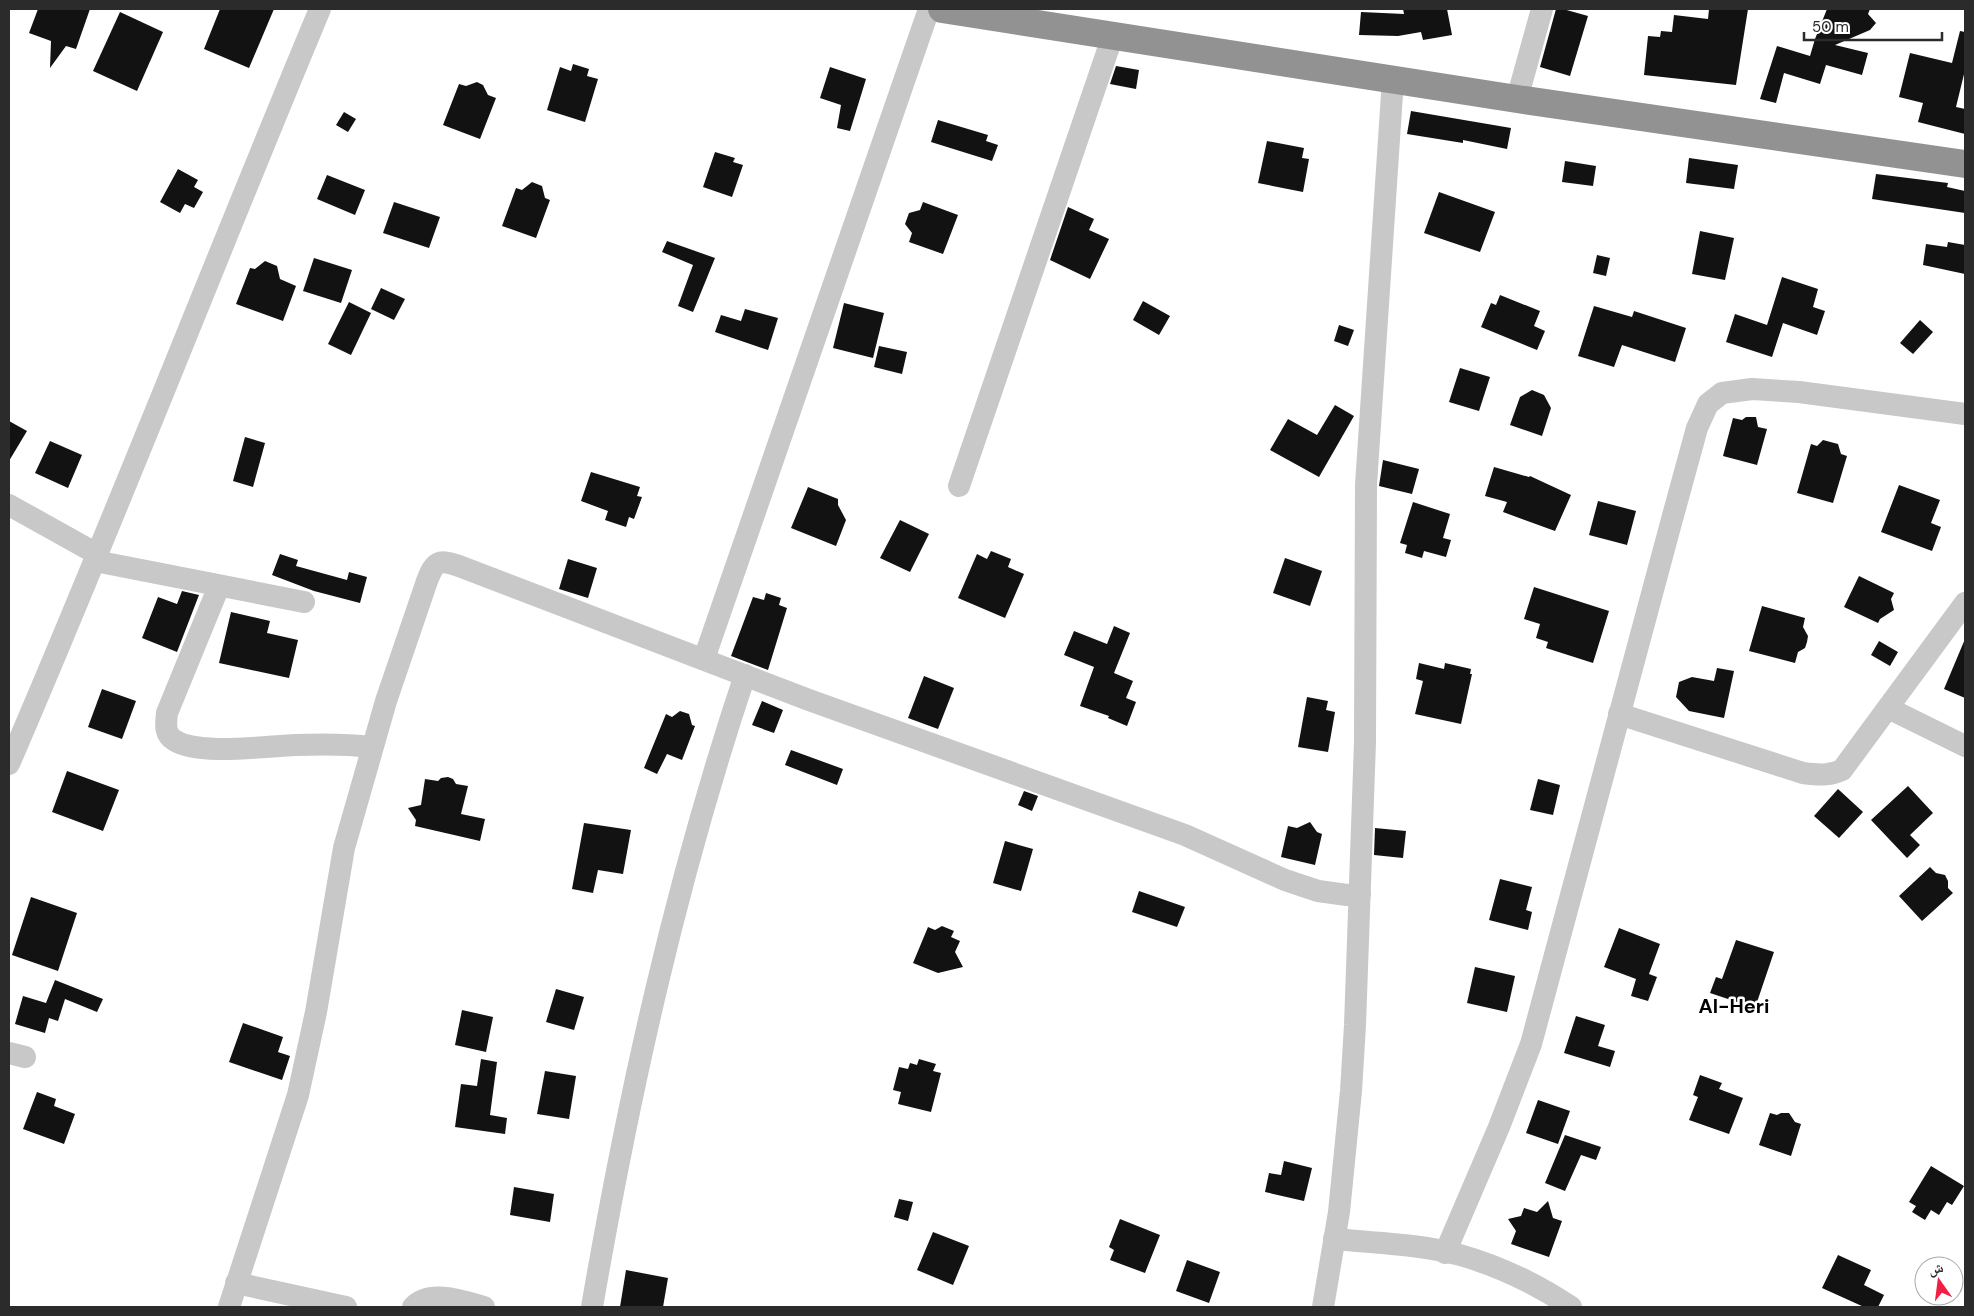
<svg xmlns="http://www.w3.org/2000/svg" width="1974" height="1316" font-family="'DM Sans','Noto Naskh Arabic',sans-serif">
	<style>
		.building { fill: #121212 }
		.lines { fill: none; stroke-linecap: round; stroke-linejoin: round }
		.minor { stroke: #c8c8c8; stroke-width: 22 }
		.highway { stroke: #929292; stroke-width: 28 }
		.labels { text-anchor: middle; stroke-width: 5; stroke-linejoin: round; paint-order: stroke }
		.district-label { font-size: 20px; font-weight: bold; fill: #000; stroke: #fff }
	</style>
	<rect width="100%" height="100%" fill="#fff"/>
	<!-- building -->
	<g class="building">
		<polygon points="38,9 90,9 76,49 66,46 50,68 51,41 29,33"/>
		<polygon points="220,9 274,9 249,68 204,49"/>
		<polygon points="1403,9 1447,9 1452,35 1423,40 1421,32 1398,36 1359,35 1361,12 1404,14"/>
		<polygon points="1556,9 1563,9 1588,16 1570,76 1540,67"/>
		<polygon points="1709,9 1748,9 1736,85 1644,75 1648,36 1660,37 1661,31 1672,32 1674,15 1708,19"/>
		<polygon points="1827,9 1870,9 1868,14 1876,23 1870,30 1835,45 1868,53 1862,75 1826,65 1820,84 1784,73 1776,103 1760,99 1777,46 1810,56 1815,39"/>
		<polygon points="120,12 163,32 137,91 93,71"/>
		<polygon points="1960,31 1965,32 1965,70 1956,107 1965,109 1965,134 1918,122 1923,103 1899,97 1910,53 1952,63"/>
		<polygon points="573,64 589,69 587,76 598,79 585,122 547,110 560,67 571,71"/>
		<polygon points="1116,66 1139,70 1136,89 1110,84"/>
		<polygon points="830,67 866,79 850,131 837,128 841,105 820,98"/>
		<polygon points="477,82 483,85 488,95 496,98 480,139 443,125 459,84 466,86"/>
		<polygon points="1411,111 1511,128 1507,149 1463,140 1463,143 1407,134"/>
		<polygon points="344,112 356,119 348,132 336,125"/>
		<polygon points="938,120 988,135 986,141 998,145 992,161 931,142"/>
		<polygon points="1267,141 1304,148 1302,158 1309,159 1303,192 1258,183"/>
		<polygon points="715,152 735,158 733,162 743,165 732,197 703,187"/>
		<polygon points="1689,158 1738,165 1734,189 1686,183"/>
		<polygon points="1565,161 1596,166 1593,186 1562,182"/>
		<polygon points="178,169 198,180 194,187 203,192 194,208 185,204 180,213 160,202"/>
		<polygon points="1876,174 1948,183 1947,187 1965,191 1965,213 1872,199"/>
		<polygon points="327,175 365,190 355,215 317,199"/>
		<polygon points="532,182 542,186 545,198 550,200 536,238 502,226 516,188 522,190"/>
		<polygon points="1439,192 1495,212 1480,252 1424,233"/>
		<polygon points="394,202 440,217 429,248 383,233"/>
		<polygon points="923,202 958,215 943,254 909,242 912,233 905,224 909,213 920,210"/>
		<polygon points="1068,207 1094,219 1089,230 1109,239 1090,279 1050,260"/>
		<polygon points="1700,231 1734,238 1725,280 1692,274"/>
		<polygon points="667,241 715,258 693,312 678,306 693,265 662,252"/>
		<polygon points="1948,242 1965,245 1965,274 1923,265 1926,244 1947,247"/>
		<polygon points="1597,255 1610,258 1606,276 1593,273"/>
		<polygon points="314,258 352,270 341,303 303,291"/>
		<polygon points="265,261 277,266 280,279 296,286 283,321 236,304 250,268 255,269"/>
		<polygon points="1782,277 1818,289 1813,307 1825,311 1817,335 1783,323 1772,357 1726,342 1735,314 1767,325"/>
		<polygon points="381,288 405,299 394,320 371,309"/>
		<polygon points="1500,295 1540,311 1534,326 1545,331 1537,350 1481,327 1491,303 1496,305"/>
		<polygon points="1143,301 1170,316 1159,335 1133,320"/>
		<polygon points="349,302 371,313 351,355 328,344"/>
		<polygon points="844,303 884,313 873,358 833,348"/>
		<polygon points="1594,306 1632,317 1634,311 1686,328 1675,362 1622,345 1614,367 1578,356"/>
		<polygon points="745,309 778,318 768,350 715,332 721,315 741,321"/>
		<polygon points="1920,320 1933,332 1913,354 1900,343"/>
		<polygon points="1339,325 1354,330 1348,346 1334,341"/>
		<polygon points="879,346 907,352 902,374 874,367"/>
		<polygon points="1460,368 1490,377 1479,411 1449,402"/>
		<polygon points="1532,390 1544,395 1551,408 1542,436 1510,425 1520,397"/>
		<polygon points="1335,405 1354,416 1319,477 1270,450 1288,419 1317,435"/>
		<polygon points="1746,417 1756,417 1758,427 1767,429 1757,465 1723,456 1733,418 1742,420"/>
		<polygon points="9,421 27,431 9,461"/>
		<polygon points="245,437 265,443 253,487 233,481"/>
		<polygon points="1823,440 1838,444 1841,454 1847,456 1833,503 1797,493 1811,444 1817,446"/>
		<polygon points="50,441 82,455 68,488 35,473"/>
		<polygon points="1383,460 1419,469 1412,494 1379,486"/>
		<polygon points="1494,467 1529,477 1530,476 1571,495 1555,531 1503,512 1507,502 1485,496"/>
		<polygon points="591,472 640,487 637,496 642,497 634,519 629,517 626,527 605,520 608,511 581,501"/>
		<polygon points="1899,485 1940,500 1931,523 1941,527 1932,551 1881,532"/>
		<polygon points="808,487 838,499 838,505 846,520 836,546 791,528"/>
		<polygon points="1598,501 1636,511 1627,545 1589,535"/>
		<polygon points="1413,502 1450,514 1443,538 1451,540 1446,557 1424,551 1422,558 1405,553 1407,545 1400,543"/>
		<polygon points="900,520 929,534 910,572 880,558"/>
		<polygon points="991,551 1011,559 1008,567 1024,574 1005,618 958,598 977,554 987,559"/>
		<polygon points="280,554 298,560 296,566 347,580 349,572 367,577 360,603 314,591 272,575"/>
		<polygon points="1285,558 1322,571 1310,606 1273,593"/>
		<polygon points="568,559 597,568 588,598 559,589"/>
		<polygon points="1859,576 1894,593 1891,599 1894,610 1880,619 1878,623 1844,607"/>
		<polygon points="1534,587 1609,611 1593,663 1546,648 1548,642 1536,638 1540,624 1524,619"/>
		<polygon points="182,591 199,595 177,652 142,638 158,597 177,604"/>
		<polygon points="766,593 781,598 779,605 787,608 768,670 731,656 753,597 764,600"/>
		<polygon points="1762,606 1805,618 1803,627 1808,636 1807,642 1805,648 1798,652 1795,663 1749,651"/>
		<polygon points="231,612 270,621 267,633 298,640 289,678 219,663"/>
		<polygon points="1114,626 1130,633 1114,673 1133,681 1126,698 1136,702 1127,726 1108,718 1109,716 1080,706 1094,667 1064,655 1074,631 1107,644"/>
		<polygon points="1965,639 1965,698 1944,689"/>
		<polygon points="1879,641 1898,652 1890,666 1871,655"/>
		<polygon points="1419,663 1444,669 1445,663 1471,669 1470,674 1472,674 1461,724 1415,714 1423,681 1416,679"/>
		<polygon points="1717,668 1734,671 1724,718 1689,711 1676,697 1679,682 1692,677 1714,681"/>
		<polygon points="924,676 954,688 938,729 908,718"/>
		<polygon points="102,689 136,701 122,739 88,727"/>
		<polygon points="1307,697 1328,701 1326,710 1335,712 1328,752 1298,747"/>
		<polygon points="762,701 783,710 774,733 752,725"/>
		<polygon points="680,711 689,714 692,725 695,726 682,760 667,754 657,774 644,768 666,714 672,717"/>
		<polygon points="791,750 843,769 837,785 785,765"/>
		<polygon points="67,771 119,790 103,831 52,812"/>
		<polygon points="448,777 453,779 456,784 468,786 461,814 485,819 480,841 415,826 416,820 408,808 421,805 425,779 438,781 441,778"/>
		<polygon points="1538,779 1560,785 1553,815 1530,810"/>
		<polygon points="1908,786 1933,813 1910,835 1920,845 1907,858 1871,820"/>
		<polygon points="1838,789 1863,812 1839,838 1814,816"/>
		<polygon points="1024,791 1038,796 1032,811 1018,805"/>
		<polygon points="1310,822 1317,832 1322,834 1315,865 1281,857 1288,826 1297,828"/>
		<polygon points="584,823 631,830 623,874 598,870 593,893 572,889"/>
		<polygon points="1375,828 1406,831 1403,858 1374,855"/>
		<polygon points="1005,841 1033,849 1021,891 993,883"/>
		<polygon points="1930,867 1936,873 1945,875 1948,881 1948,888 1953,893 1922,921 1899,896"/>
		<polygon points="1500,879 1532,887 1526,910 1532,912 1528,930 1489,920"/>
		<polygon points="1139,891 1185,907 1177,927 1132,912"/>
		<polygon points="31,897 77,913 58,971 12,955"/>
		<polygon points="942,926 954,931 951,937 960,941 955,952 963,967 938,973 913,963 928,927 935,930"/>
		<polygon points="1619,928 1660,944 1649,974 1657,977 1648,1001 1631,996 1636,979 1604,967"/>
		<polygon points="1736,940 1774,952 1755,1008 1710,993 1716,977 1722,979"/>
		<polygon points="1475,967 1515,976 1507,1012 1467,1003"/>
		<polygon points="55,980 103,999 97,1012 65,999 58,1021 49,1018 45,1033 15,1024 23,996 46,1003"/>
		<polygon points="556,989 584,997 574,1030 546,1022"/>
		<polygon points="462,1010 493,1017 486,1052 455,1045"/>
		<polygon points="1576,1016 1605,1025 1598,1046 1615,1051 1610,1067 1564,1053"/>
		<polygon points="243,1023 283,1037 278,1052 290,1056 282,1080 229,1062"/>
		<polygon points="481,1059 497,1062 490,1115 507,1118 505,1134 455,1127 461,1084 477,1086"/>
		<polygon points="919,1059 936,1064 933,1071 941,1073 931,1112 898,1104 901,1092 893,1090 899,1067 908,1069 910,1063 917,1065"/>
		<polygon points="545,1071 576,1076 569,1119 537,1114"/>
		<polygon points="1700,1075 1722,1083 1719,1089 1743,1098 1729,1134 1689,1120 1698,1097 1693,1095"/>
		<polygon points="37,1092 56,1099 54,1106 75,1114 64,1144 23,1129"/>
		<polygon points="1538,1100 1570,1111 1558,1144 1526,1133"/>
		<polygon points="1770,1113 1777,1115 1781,1113 1789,1113 1795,1122 1801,1124 1791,1156 1759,1145"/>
		<polygon points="1565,1135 1601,1147 1596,1160 1581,1155 1565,1191 1545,1183"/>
		<polygon points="1284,1161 1312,1168 1304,1201 1265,1192 1269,1173 1281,1175"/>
		<polygon points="1931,1166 1964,1186 1952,1205 1947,1202 1939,1215 1931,1210 1925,1220 1912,1212 1916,1206 1909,1202"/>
		<polygon points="514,1187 554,1194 550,1222 510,1215"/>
		<polygon points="899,1199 913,1202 908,1221 894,1217"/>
		<polygon points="1548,1201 1553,1218 1562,1221 1549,1257 1511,1244 1516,1231 1508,1219 1521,1216 1524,1208 1537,1212"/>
		<polygon points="1120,1219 1160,1235 1145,1273 1110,1260 1114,1250 1109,1247"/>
		<polygon points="933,1232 969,1246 953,1285 917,1270"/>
		<polygon points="1838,1255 1871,1270 1864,1285 1884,1295 1878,1307 1864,1307 1822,1288"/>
		<polygon points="1187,1260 1220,1272 1209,1303 1176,1291"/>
		<polygon points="626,1270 668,1278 663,1307 620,1307"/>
	</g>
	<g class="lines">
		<!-- minor -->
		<g class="minor">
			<polyline points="1517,99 1542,9"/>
			<polyline points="959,486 1113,35"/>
			<polyline points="9,505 97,554"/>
			<polyline points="95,561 304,602"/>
			<path d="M219 586 167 713C166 723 164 734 174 740 198 756 266 746 296 745 321 744 347 744 372 747"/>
			<polyline points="704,659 929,9"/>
			<polyline points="1888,708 1965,746"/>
			<path d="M1619 714 1803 773C1818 775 1829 776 1842 770L1965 603"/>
			<path d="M9 764C117 514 215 260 320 9"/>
			<polyline points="9,1053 25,1057"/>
			<path d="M1334 1239C1376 1243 1419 1244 1460 1255 1499 1266 1538 1285 1571 1307"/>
			<polyline points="1445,1253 1499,1127 1531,1044 1671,523 1697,428 1708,404 1722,393 1752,389 1799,392 1965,414"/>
			<polyline points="236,1283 346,1307"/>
			<path d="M229 1307 298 1095 316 1012 344 848 386 701 427 581C435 561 438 559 459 566L809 700 1185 835 1285 880 1318 891 1347 895 1360 894"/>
			<path d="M413 1307C430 1289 463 1301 484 1307"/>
			<path d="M592 1307C629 1093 676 881 745 675"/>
			<polyline points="1323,1307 1339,1212 1351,1091 1355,1025 1365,742 1366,485 1393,79"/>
		</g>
		<!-- highway -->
		<polyline class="highway" points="942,9 1517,99 1965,164"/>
	</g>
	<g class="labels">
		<!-- district labels -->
		<g class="district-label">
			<text x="1734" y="1013">Al-Heri</text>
		</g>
	</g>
	<!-- border -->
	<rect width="1974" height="1316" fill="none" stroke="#2b2b2b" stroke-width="20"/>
	<!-- north arrow -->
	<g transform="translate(1939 1281) rotate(346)"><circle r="24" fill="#ffffff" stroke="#aaaaaa"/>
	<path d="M0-4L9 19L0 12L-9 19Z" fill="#f11f43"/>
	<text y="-8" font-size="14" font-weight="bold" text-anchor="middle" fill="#2b2b2b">ش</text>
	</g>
	<!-- scale -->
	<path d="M1804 32v8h138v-8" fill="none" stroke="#2b2b2b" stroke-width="2.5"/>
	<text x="1812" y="32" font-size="15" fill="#2b2b2b" stroke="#ffffff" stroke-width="4" paint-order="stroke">50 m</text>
</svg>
